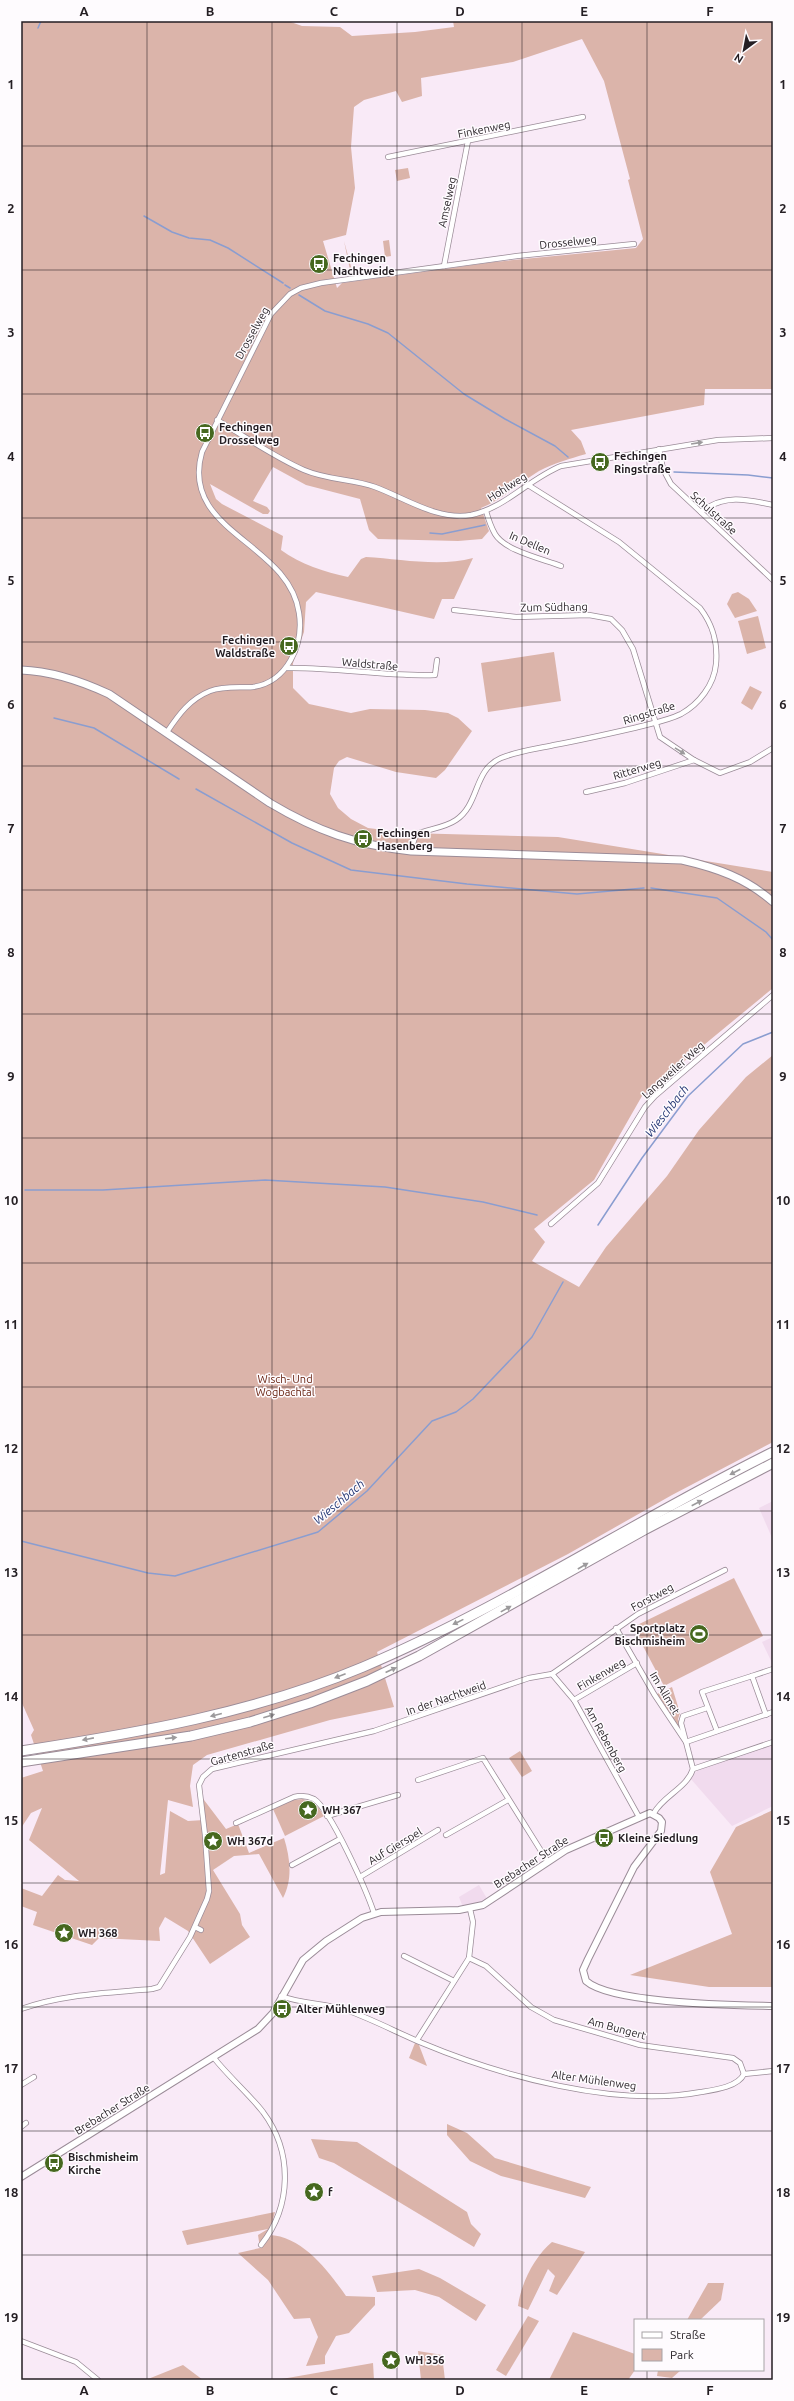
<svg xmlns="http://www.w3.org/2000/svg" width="794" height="2401" font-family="Ubuntu,sans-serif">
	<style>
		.built { fill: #f1dbee }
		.green { fill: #dbb4aa; fill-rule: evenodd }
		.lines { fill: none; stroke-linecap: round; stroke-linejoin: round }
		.stream { stroke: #8a9dd0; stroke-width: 1.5 }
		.minor-casing { stroke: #9b8c98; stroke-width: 6 }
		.tertiary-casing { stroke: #9b8c98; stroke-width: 8 }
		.secondary-casing { stroke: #9b8c98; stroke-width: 9 }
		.motorway-casing { stroke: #9b8c98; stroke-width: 11 }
		.minor { stroke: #fff; stroke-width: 4.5 }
		.tertiary { stroke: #fff; stroke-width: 6 }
		.secondary { stroke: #fff; stroke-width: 7 }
		.motorway { stroke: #fff; stroke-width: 9 }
		.oneway { fill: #9c9a9c }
		.grid { fill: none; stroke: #241e23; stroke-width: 1; stroke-opacity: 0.55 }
		.labels { text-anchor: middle; stroke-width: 3; stroke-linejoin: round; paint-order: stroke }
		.street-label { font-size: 11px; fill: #241e23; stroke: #fefbfe }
		.poi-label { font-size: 11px; font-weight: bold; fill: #241e23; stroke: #fefbfe; text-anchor: start }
		.park-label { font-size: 11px; fill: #641c09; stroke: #fefbfe }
		.water-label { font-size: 12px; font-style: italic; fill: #243774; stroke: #fefbfe }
		.neatline { fill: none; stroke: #241e23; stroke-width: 1.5 }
		.grid-label { font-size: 13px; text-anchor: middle; font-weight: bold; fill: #241e23 }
	</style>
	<rect width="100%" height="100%" fill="#f9eaf7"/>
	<!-- built -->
	<g class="built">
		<polygon points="773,1501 773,1540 759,1508"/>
		<polygon points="773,1637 773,1665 762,1642"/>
		<polygon points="773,1743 773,1806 732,1826 690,1778 698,1770"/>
		<polygon points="479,1885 489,1902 464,1910 459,1897"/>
	</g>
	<!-- green -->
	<g class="green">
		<path d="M21 21H288L302 26 340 27 352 36 415 32 454 27 453 21H773V389H705L704 405 571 430 581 441 586 454C569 459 554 463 539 471 519 483 503 499 481 508L489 531 482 539 458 541 378 539 369 530 360 499 306 485 273 467 253 501 267 507 270 511 268 514H263L210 484 216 499 222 504 283 536 281 550C300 564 325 572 348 577L361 559 366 557C400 559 440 567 473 558L454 599H442L434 619 316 592 306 602 304 632 293 663V688L309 704 351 713 370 709 425 710 448 713 458 718 472 731 445 770 436 778 396 772 347 757 339 761 334 768 330 794 338 808 351 819 368 828 408 833 558 837 773 872V988L642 1096 594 1180 534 1229 545 1242 532 1261 579 1287 606 1247 667 1176 699 1130 746 1077 773 1055V1442L672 1495 568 1554 377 1652 394 1707 330 1720 207 1755 193 1765 190 1786 193 1807 168 1800 160 1875 165 1873 170 1811 188 1821 204 1820 201 1796 226 1829 238 1824 249 1853 284 1838C290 1857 293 1879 283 1898L259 1854 234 1856 213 1870 240 1914 242 1925 250 1937 210 1964 188 1931 165 1917 159 1928 160 1941 99 1938 92 1945 33 1925 37 1912 21 1906V1888L42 1896 58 1875 65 1880 79 1881 29 1840 42 1808 31 1813 21 1828V1778L43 1771 31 1735 34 1730 21 1701ZM582 39 604 81 630 179 628 180 643 239 636 248 494 262 342 283 337 288 323 241 346 235 355 188 351 147 354 107 364 100 396 91 402 102 422 96 421 78 513 62Z"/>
		<polygon points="408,168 410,178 397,181 395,170"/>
		<polygon points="389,240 391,256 385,257 383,241"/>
		<polygon points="344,241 353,274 343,275 342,272 350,270"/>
		<polygon points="738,592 749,599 757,611 735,618 727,604 732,594"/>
		<polygon points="758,616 766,648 747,654 738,621"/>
		<polygon points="554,652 561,701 488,712 481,663"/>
		<polygon points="750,686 762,692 752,710 741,703"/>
		<polygon points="734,1578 763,1636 664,1686 633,1627"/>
		<polygon points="672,1687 680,1713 678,1719 680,1727 677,1728 657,1694"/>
		<polygon points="520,1751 532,1771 522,1777 509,1758"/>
		<polygon points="303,1799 316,1804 324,1816 285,1836 273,1809 293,1800"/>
		<polygon points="773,1810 773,1987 709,1987 630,1975 732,1934 710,1872 736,1827"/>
		<polygon points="415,2043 419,2045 427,2066 409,2058"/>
		<polygon points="447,2124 467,2133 495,2158 591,2187 585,2198 501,2176 470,2161 447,2135"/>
		<polygon points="311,2139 357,2142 467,2212 471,2224 481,2234 474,2247 334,2163 319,2158"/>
		<path d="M275 2212 269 2235C303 2236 329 2272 346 2296L375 2297V2305L349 2333 336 2336 325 2356V2364L306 2366 318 2337 310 2318 294 2319 268 2280 238 2253 260 2248 258 2235 268 2229 187 2245 182 2231Z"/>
		<path d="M552 2242 585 2252 557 2295 549 2291 555 2276 548 2269 528 2310 518 2306C521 2283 535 2256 552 2242Z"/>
		<polygon points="419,2269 440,2278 486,2305 476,2321 439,2297 415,2290 377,2292 372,2276"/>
		<polygon points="708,2283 724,2283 721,2300 700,2320 687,2320"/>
		<polygon points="528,2316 539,2321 506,2376 496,2370"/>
		<polygon points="573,2332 635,2354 635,2370 628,2380 549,2380"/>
		<polygon points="418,2351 442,2355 445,2380 421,2380"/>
		<polygon points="373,2363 374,2380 276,2380"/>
		<polygon points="183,2365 203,2380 148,2379"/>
		<polygon points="658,2370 681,2370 672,2378 657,2376"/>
	</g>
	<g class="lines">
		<!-- stream -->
		<g class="stream">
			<polyline points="38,28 41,21"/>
			<polyline points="144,216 172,232 189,238 210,240 228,248 283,283"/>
			<polyline points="285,285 290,288"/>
			<polyline points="299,295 325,311 368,324 388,333 464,394 505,419 555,446 568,457"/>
			<polyline points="674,472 748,475 773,478"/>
			<polyline points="430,533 442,534 485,525"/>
			<polyline points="54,718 94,728 179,779"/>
			<polyline points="196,789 292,843 351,870 467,884 577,894 644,888"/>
			<polyline points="651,888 717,898 766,932 773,940"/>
			<polyline points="25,1190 103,1190 265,1180 385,1187 483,1202 537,1215"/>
			<polyline points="598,1225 642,1158 688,1096 743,1044 773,1032"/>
			<polyline points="21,1541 148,1573 175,1576 318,1532 367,1491 432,1421 456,1412 473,1399 532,1337 563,1282"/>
		</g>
		<defs>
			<g id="minor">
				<polyline points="388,157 583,117"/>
				<polyline points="444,266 468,141"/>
				<path d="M217 420C246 437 274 457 304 470 327 480 352 479 375 487 405 498 438 521 471 515 505 508 529 479 561 466L718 440 773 438"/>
				<polyline points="659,449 663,469 671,484 773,580"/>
				<path d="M486 511C488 518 491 527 495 534 505 551 543 559 561 566"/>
				<path d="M701 512C724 494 746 499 773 505"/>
				<polyline points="454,610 516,617 589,615 611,619 622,630 633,649 660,737 694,760 720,773 750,762 773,748"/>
				<path d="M287 668C337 667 385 677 435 675L437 660"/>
				<path d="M167 732C179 714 190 699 210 691 223 686 239 688 253 687 287 682 304 645 299 613 289 542 179 532 202 452L271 314 290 294 301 288 321 283 517 256 634 244"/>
				<polyline points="586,792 625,783 694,760"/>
				<path d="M411 851 415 837 419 833C431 829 446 827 456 820 480 804 473 770 501 758 518 751 537 749 554 745 581 740 608 734 634 728 649 724 667 721 681 714 699 704 714 685 716 664 718 642 713 625 700 608L619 542 528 485"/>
				<polyline points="551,1224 598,1183 645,1107 655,1096 773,995"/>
				<polyline points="616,1628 654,1694 686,1742 693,1769"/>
				<polyline points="552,1674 574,1700 639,1817"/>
				<polyline points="752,1676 773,1669"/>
				<polyline points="574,1700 637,1663"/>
				<polyline points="707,1708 683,1716 681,1723 686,1742 773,1712"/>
				<polyline points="717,1731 702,1692 752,1676 766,1715"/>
				<polyline points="418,1780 483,1758 548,1862"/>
				<path d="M654 1813C663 1796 687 1788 693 1769L773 1742"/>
				<polyline points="327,1816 398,1795"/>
				<path d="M236 1823 294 1797C301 1795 308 1796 314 1799 331 1810 367 1892 374 1913"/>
				<polyline points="446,1835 508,1800"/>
				<polyline points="292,1865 340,1839"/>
				<polyline points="360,1877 438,1830"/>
				<polyline points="195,1927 201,1930"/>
				<polyline points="404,1956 454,1981"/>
				<polyline points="469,1958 486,1966 531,2007 554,2020 640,2045 733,2058 740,2063 744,2074"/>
				<path d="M281 1996C302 2004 325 2003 346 2010 372 2019 396 2032 422 2043 501 2076 616 2108 701 2092 714 2090 738 2087 744 2074"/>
				<path d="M21 2009C63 1994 108 1993 152 1989L159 1987 190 1937 207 1899 209 1891 205 1835 199 1785 203 1777 212 1769 374 1731 529 1678 552 1674 638 1614 725 1570"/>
				<polyline points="417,2040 469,1958 473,1922 470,1909"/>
				<path d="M214 2058C229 2077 248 2093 263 2112 293 2152 292 2206 261 2245"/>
				<polyline points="744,2074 773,2071"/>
				<polyline points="21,2085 34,2077"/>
				<polyline points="21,2127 26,2123"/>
				<polyline points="21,2341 76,2362 98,2380"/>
			</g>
			<path id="tertiary" d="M21 2177 258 2029 273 2013 303 1960 326 1941 362 1918 381 1912 459 1910 483 1905 566 1850 650 1813 659 1818 662 1822 661 1831 634 1867 588 1959 583 1970 586 1981C612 2004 736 2005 773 2006"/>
			<path id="secondary" d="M21 670C52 671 81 681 109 694L270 803C317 831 356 845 411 851L682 860C717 868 746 878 773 902"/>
			<g id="motorway">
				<path d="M21 1751C137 1733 254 1713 363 1667 505 1607 635 1520 773 1452"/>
				<polyline points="21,1762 191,1736 250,1722 310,1703 367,1681 419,1656 646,1529 773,1463"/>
			</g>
		</defs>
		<!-- minor casing -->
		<use href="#minor" class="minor-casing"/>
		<!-- tertiary casing -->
		<use href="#tertiary" class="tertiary-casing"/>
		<!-- secondary casing -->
		<use href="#secondary" class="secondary-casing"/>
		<!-- motorway casing -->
		<use href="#motorway" class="motorway-casing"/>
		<!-- minor -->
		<use href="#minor" class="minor"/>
		<!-- tertiary -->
		<use href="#tertiary" class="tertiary"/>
		<!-- secondary -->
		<use href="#secondary" class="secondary"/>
		<!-- motorway -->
		<use href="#motorway" class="motorway"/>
	</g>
	<!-- one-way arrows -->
	<defs><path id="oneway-solid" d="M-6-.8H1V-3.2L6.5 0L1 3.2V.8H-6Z"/></defs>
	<g class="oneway">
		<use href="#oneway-solid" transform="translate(697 443) rotate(-9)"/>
		<use href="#oneway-solid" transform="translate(680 751) rotate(32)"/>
		<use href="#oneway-solid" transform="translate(735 1472) rotate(152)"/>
		<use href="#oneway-solid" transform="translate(697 1503) rotate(-27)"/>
		<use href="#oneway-solid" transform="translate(583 1566) rotate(-30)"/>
		<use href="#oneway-solid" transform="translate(506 1609) rotate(-29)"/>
		<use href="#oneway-solid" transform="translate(458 1622) rotate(154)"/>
		<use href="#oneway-solid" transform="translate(391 1670) rotate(-25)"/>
		<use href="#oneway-solid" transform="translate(340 1676) rotate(159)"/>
		<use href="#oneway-solid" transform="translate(216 1715) rotate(166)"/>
		<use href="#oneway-solid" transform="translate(269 1716) rotate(-18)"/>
		<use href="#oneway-solid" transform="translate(171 1738) rotate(-7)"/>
		<use href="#oneway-solid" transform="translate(88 1739) rotate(169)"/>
	</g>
	<!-- grid -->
	<path class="grid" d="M147 21V2380M272 21V2380M397 21V2380M522 21V2380M647 21V2320M21 146H773M21 270H773M21 394H773M21 518H773M21 642H773M21 766H773M21 890H773M21 1014H773M21 1138H773M21 1263H773M21 1387H773M21 1511H773M21 1635H773M21 1759H773M21 1883H773M21 2007H773M21 2131H773M21 2255H773M647 2370V2380"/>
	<!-- icons -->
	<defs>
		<symbol id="bus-disc" viewBox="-11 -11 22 22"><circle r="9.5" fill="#46681f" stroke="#fefbfe"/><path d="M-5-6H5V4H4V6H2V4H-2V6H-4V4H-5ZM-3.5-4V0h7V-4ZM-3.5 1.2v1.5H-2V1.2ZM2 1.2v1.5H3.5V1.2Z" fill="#fff"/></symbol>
		<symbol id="stadium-disc" viewBox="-11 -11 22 22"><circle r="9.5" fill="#46681f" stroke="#fefbfe"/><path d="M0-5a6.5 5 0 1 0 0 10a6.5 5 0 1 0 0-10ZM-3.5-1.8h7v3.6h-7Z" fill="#fff"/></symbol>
		<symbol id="sight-disc" viewBox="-11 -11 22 22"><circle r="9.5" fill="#46681f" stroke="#fefbfe"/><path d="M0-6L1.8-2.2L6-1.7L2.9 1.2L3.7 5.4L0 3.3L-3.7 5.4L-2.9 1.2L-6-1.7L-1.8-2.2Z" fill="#fff"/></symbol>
	</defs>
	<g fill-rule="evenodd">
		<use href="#bus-disc" x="308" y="253" width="22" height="22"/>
		<use href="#bus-disc" x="194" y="422" width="22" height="22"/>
		<use href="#bus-disc" x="589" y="451" width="22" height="22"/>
		<use href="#bus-disc" x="278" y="635" width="22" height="22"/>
		<use href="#bus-disc" x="352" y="828" width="22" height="22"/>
		<use href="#stadium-disc" x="688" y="1623" width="22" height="22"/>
		<use href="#sight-disc" x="297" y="1799" width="22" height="22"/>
		<use href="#bus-disc" x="593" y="1827" width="22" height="22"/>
		<use href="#sight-disc" x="202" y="1830" width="22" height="22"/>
		<use href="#sight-disc" x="53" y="1922" width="22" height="22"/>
		<use href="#bus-disc" x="271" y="1998" width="22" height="22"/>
		<use href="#bus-disc" x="43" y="2152" width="22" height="22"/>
		<use href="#sight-disc" x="303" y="2181" width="22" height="22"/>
		<use href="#sight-disc" x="380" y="2349" width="22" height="22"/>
	</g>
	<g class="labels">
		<!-- street labels -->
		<g class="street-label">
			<text transform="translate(484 129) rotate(-11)" y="4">Finkenweg</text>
			<text transform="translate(447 202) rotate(-78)" y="4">Amselweg</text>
			<text transform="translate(568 242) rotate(-6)" y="4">Drosselweg</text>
			<text transform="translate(252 333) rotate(-61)" y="4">Drosselweg</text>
			<text transform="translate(507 487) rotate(-32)" y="4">Hohlweg</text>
			<text transform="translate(714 513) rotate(42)" y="4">Schulstraße</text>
			<text transform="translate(530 543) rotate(23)" y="4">In Dellen</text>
			<text transform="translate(554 607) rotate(-1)" y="4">Zum Südhang</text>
			<text transform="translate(370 664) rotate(5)" y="4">Waldstraße</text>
			<text transform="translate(649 713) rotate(-17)" y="4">Ringstraße</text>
			<text transform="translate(637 769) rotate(-17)" y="4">Ritterweg</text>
			<text transform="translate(673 1070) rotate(-42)" y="4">Langweiler Weg</text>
			<text transform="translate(652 1597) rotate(-28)" y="4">Forstweg</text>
			<text transform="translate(601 1674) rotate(-30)" y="4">Finkenweg</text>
			<text transform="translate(665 1693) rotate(59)" y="4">Im Allmet</text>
			<text transform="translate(446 1698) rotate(-19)" y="4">In der Nachtweid</text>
			<text transform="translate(606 1739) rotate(61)" y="4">Am Rebenberg</text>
			<text transform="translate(242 1753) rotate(-16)" y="4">Gartenstraße</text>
			<text transform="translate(395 1846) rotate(-31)" y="4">Auf Gierspel</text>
			<text transform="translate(531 1862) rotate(-33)" y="4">Brebacher Straße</text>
			<text transform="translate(617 2028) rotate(15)" y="4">Am Bungert</text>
			<text transform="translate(594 2080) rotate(8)" y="4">Alter Mühlenweg</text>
			<text transform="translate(112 2109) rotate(-32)" y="4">Brebacher Straße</text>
		</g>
		<!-- poi labels -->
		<g class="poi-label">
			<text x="333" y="262">Fechingen<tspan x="333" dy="13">Nachtweide</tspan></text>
			<text x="219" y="431">Fechingen<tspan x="219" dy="13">Drosselweg</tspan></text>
			<text x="614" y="460">Fechingen<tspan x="614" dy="13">Ringstraße</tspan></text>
			<text x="275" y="644" text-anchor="end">Fechingen<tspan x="275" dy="13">Waldstraße</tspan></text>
			<text x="377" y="837">Fechingen<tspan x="377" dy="13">Hasenberg</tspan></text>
			<text x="685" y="1632" text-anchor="end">Sportplatz<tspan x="685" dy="13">Bischmisheim</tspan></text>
			<text x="322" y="1814">WH 367</text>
			<text x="618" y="1842">Kleine Siedlung</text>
			<text x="227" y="1845">WH 367d</text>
			<text x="78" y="1937">WH 368</text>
			<text x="296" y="2013">Alter Mühlenweg</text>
			<text x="68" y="2161">Bischmisheim<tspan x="68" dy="13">Kirche</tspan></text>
			<text x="328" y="2196">f</text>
			<text x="405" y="2364">WH 356</text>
		</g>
		<!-- park labels -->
		<g class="park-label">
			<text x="285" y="1383">Wisch- Und<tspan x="285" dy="13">Wogbachtal</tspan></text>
		</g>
		<!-- water labels -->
		<g class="water-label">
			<text transform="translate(667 1111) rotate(-52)" y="4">Wieschbach</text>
			<text transform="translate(339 1502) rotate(-40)" y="4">Wieschbach</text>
		</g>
	</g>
	<!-- border -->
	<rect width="794" height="2401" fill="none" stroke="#fefbfe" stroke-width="44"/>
	<!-- legend -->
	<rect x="634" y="2319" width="130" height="52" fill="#fefbfe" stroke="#a7a3a6"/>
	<rect x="642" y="2332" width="20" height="6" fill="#ffffff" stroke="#a7a3a6"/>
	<text x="670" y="2339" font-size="12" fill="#241e23">Straße</text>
	<rect x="642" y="2349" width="20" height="12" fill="#dbb4aa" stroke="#a7a3a6"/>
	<text x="670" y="2359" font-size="12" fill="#241e23">Park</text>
	<!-- north arrow -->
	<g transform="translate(744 50) rotate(212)" stroke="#fefbfe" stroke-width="3" paint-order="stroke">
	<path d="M0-3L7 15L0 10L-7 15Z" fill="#241e23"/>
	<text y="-6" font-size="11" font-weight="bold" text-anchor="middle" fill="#241e23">N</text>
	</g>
	<rect x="22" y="22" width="750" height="2357" class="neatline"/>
	<g class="grid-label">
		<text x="84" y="16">A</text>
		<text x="210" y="16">B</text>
		<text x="334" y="16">C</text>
		<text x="460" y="16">D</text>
		<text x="584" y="16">E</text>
		<text x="710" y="16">F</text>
		<text x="11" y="89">1</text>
		<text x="783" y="89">1</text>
		<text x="11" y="213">2</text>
		<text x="783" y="213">2</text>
		<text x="11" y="337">3</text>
		<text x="783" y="337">3</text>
		<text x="11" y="461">4</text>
		<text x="783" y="461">4</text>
		<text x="11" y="585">5</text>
		<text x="783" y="585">5</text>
		<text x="11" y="709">6</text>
		<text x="783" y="709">6</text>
		<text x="11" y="833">7</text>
		<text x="783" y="833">7</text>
		<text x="11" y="957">8</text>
		<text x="783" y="957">8</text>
		<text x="11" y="1081">9</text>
		<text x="783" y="1081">9</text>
		<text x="11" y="1205">10</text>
		<text x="783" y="1205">10</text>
		<text x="11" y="1329">11</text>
		<text x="783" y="1329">11</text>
		<text x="11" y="1453">12</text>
		<text x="783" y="1453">12</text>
		<text x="11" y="1577">13</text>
		<text x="783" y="1577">13</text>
		<text x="11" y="1701">14</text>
		<text x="783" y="1701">14</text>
		<text x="11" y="1825">15</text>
		<text x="783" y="1825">15</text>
		<text x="11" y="1949">16</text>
		<text x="783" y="1949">16</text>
		<text x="11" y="2073">17</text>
		<text x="783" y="2073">17</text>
		<text x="11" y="2197">18</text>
		<text x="783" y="2197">18</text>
		<text x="11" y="2322">19</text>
		<text x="783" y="2322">19</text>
		<text x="84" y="2395">A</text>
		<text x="210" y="2395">B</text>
		<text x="334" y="2395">C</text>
		<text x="460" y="2395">D</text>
		<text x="584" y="2395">E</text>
		<text x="710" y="2395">F</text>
	</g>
</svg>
